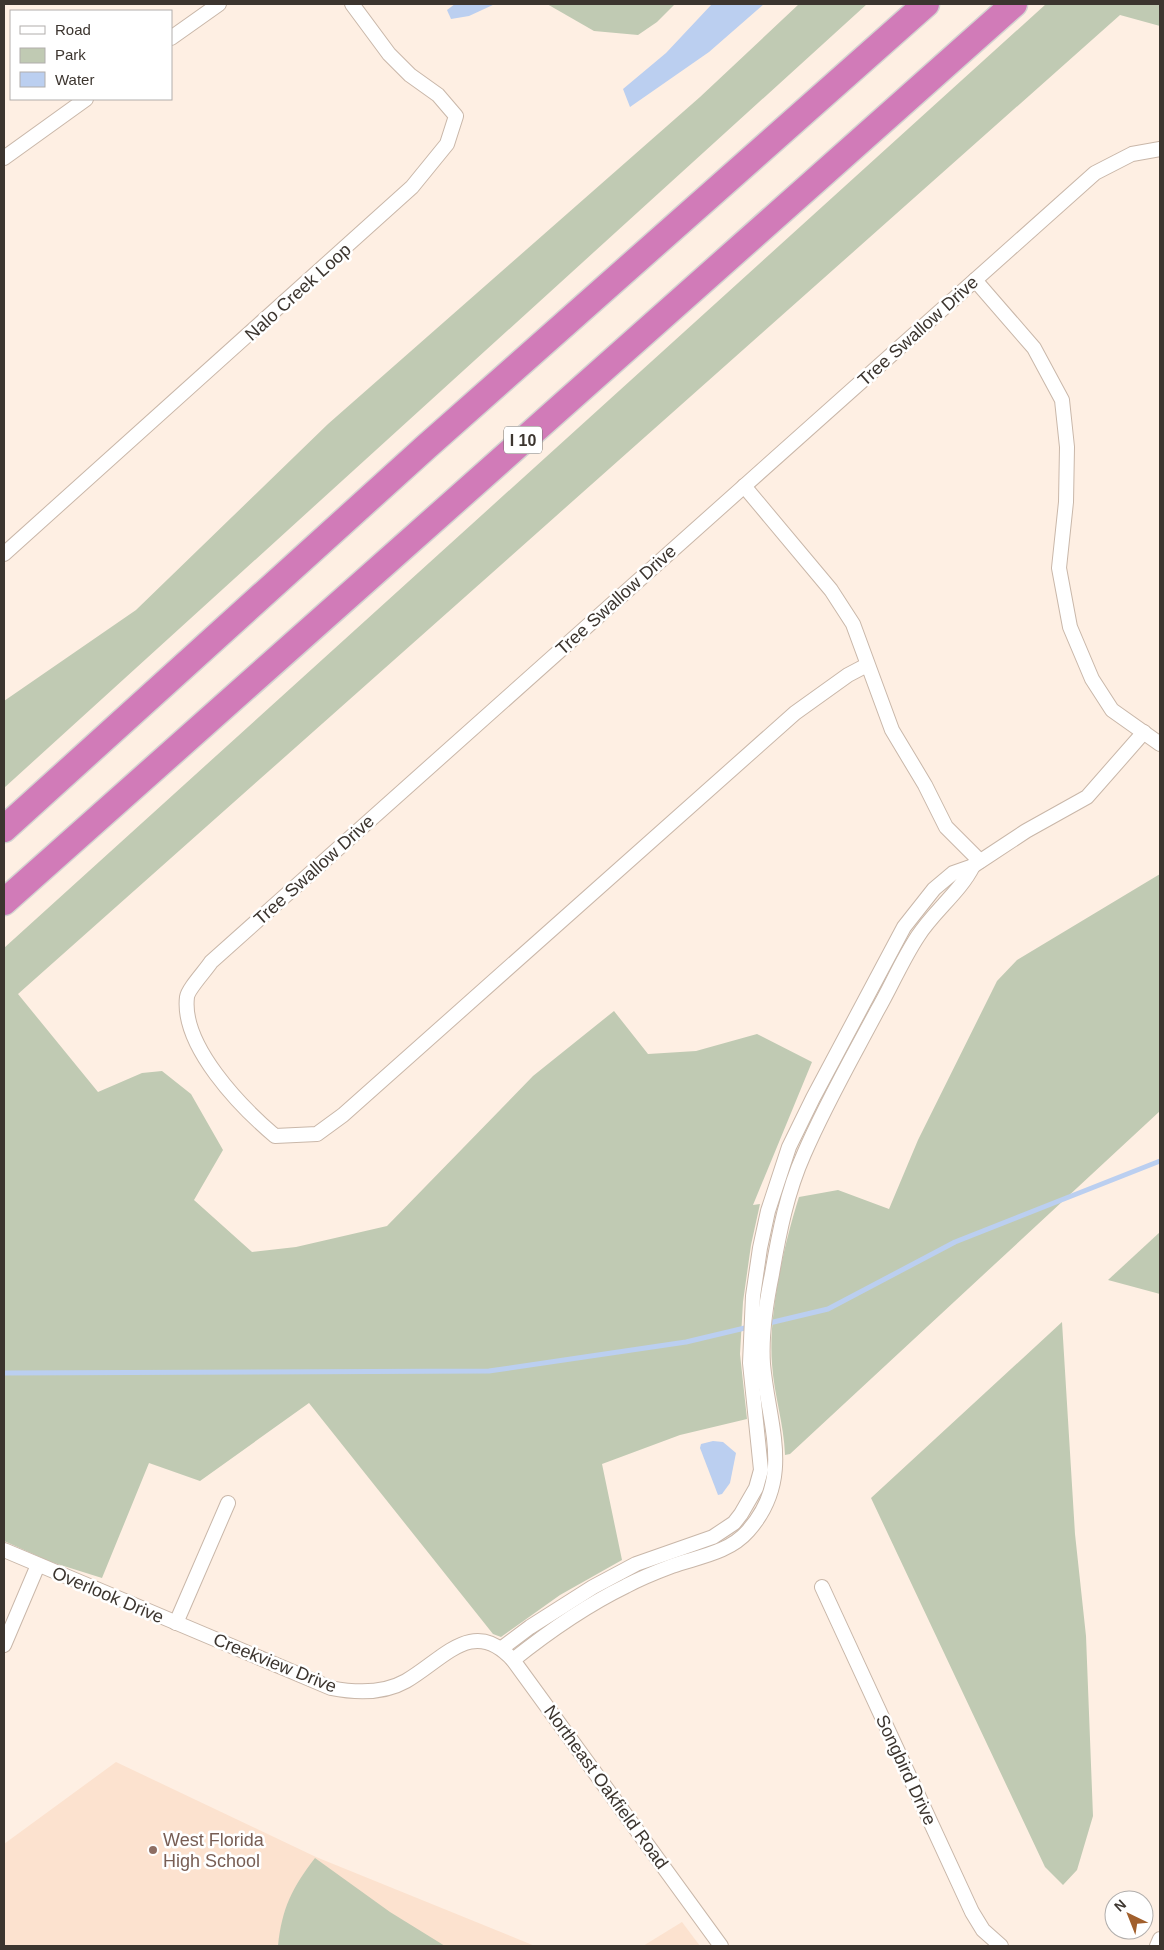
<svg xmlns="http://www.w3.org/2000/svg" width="1164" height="1950" font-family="Arial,sans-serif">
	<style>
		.built { fill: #fce2cf }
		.green { fill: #c0cab3 }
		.water { fill: #bbcff0 }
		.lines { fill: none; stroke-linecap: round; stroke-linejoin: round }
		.stream { stroke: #bbcff0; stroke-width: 5 }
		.street-casing { stroke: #c9b7a9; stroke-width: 16 }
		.highway-casing { stroke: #d4d3d1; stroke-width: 29 }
		.street { stroke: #fff; stroke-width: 14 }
		.highway { stroke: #d17bb8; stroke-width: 26 }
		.education-dot { fill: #8d6e63; stroke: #fff; stroke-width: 2 }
		.labels { text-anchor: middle; stroke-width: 5; stroke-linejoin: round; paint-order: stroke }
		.shield { fill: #fff; stroke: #76726d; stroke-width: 1 }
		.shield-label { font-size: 16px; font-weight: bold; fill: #3c352f }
		.street-label { font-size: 18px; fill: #3c352f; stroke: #fff }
		.education-label { font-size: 18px; fill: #785e54; stroke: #fff; text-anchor: start }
	</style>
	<rect width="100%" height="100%" fill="#feefe3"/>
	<!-- built -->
	<g class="built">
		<polygon points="116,1762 316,1857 535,1946 4,1946 4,1844"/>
		<polygon points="682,1922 700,1946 643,1946"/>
	</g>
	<!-- green -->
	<g class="green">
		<polygon points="547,4 675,4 657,22 638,35 594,31"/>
		<polygon points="799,4 867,4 4,788 4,701 136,610 328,424 700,97"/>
		<polygon points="1046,4 1160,4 1160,26 1120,15 18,994 98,1092 142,1073 162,1071 191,1094 223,1150 194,1200 252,1252 296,1247 387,1226 533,1076 614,1011 648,1054 696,1051 757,1034 812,1062 753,1205 760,1204 751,1245 743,1302 740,1354 747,1419 680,1435 602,1464 622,1560 560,1595 501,1637 493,1634 309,1403 200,1481 149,1463 102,1578 51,1562 4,1541 4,948"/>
		<path d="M1160 874V1111L790 1454 785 1455C784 1424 774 1395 772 1364 768 1315 784 1244 799 1197L838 1190 889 1209 918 1140 997 981 1017 960Z"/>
		<polygon points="1160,1232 1160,1294 1108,1280"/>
		<polygon points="1062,1322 1075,1534 1086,1636 1093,1816 1077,1870 1063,1885 1045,1867 871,1498"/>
		<path d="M315 1858 390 1912 445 1946H278C282 1908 292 1888 315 1858Z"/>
	</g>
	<!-- water -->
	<g class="water">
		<polygon points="455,4 495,4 469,16 451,19 447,10"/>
		<polygon points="712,4 764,4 709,52 630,107 623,89 666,53"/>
		<polygon points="713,1441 723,1442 736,1453 730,1483 722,1494 718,1495 700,1448 701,1444"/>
	</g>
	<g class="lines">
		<!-- stream -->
		<g class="stream">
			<polyline points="765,1324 828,1309 955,1242 1160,1161"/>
			<polyline points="4,1373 489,1371 686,1342 749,1327"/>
		</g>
		<defs>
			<g id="street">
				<polyline points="171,38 219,4"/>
				<polyline points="4,158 86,99"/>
				<polyline points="975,280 1034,348 1062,400 1067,447 1066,502 1059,568 1070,627 1092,679 1112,710 1160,744"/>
				<polyline points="744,486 831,590 853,624 892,730 925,785 946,827 980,861"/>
				<polyline points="4,554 412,187 447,144 456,116 438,95 410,75 389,54 352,4"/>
				<path d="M867 665 848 675 795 713 343 1115 317 1134 275 1136C241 1107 181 1046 187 997 188 989 206 970 211 962L1095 173 1132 154 1160 149"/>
				<path d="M4 1550 331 1688C356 1693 383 1694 406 1681 444 1659 473 1616 513 1660L721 1946"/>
				<polyline points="822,1587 972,1912 983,1930 1001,1946"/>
				<polyline points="176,1623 228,1503"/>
				<polyline points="4,1645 38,1565"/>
				<polyline points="502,1648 530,1627 593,1587 636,1564 713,1537 734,1523 741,1514 756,1488 761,1470 750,1363 753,1296 760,1248 768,1211 789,1147 813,1098 904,927 934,889 953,873 973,866 1026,831 1087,797 1144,732"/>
				<path d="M513 1660C548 1632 585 1606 626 1586 641 1578 656 1572 672 1566 697 1557 729 1553 748 1531 795 1478 768 1424 763 1364 761 1335 766 1303 772 1274 779 1233 787 1192 804 1154 825 1105 852 1058 877 1011 891 987 902 960 918 936 934 911 960 892 973 866"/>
				<polyline points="1157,1946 1160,1939"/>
			</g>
			<g id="highway">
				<polyline points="4,829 426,447 926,4"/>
				<polyline points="4,902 1014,4"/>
			</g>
		</defs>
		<!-- street casing -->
		<use href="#street" class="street-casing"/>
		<!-- highway casing -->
		<use href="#highway" class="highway-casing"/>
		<!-- street -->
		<use href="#street" class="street"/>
		<!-- highway -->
		<use href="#highway" class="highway"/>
	</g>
	<!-- markers -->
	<circle class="education-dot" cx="153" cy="1850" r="5"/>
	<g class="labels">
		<!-- shield labels -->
		<rect class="shield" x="504" y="426.5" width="38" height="27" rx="4"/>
		<g class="shield-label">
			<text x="523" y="446">I 10</text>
		</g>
		<!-- street labels -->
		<g class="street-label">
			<text transform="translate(298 292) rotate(-42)" y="6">Nalo Creek Loop</text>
			<text transform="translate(918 331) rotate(-42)" y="6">Tree Swallow Drive</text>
			<text transform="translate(616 600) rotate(-42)" y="6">Tree Swallow Drive</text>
			<text transform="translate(314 870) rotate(-42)" y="6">Tree Swallow Drive</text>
			<text transform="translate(108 1595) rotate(23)" y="6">Overlook Drive</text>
			<text transform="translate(275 1663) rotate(22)" y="6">Creekview Drive</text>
			<text transform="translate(906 1770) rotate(65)" y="6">Songbird Drive</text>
			<text transform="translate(606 1787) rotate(54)" y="6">Northeast Oakfield Road</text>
		</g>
		<!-- education labels -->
		<g class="education-label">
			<text x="163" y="1846">West Florida<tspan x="163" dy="21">High School</tspan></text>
		</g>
	</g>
	<!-- border -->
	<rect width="1164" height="1950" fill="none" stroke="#3c352f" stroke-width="10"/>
	<!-- legend -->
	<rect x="10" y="10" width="162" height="90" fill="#ffffff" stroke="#b1aeac"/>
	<rect x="20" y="26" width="25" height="8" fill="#ffffff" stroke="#b1aeac"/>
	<text x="55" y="35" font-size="15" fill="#3c352f">Road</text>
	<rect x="20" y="48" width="25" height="15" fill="#c0cab3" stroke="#b1aeac"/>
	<text x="55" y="60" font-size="15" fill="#3c352f">Park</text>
	<rect x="20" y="72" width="25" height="15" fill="#bbcff0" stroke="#b1aeac"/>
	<text x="55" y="85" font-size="15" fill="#3c352f">Water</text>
	<!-- north arrow -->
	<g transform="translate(1129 1915) rotate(317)"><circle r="24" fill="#ffffff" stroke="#b1aeac"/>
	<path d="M0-4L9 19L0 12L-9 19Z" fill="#a15f2c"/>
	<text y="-8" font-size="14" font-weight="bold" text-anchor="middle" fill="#3c352f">N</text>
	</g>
</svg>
